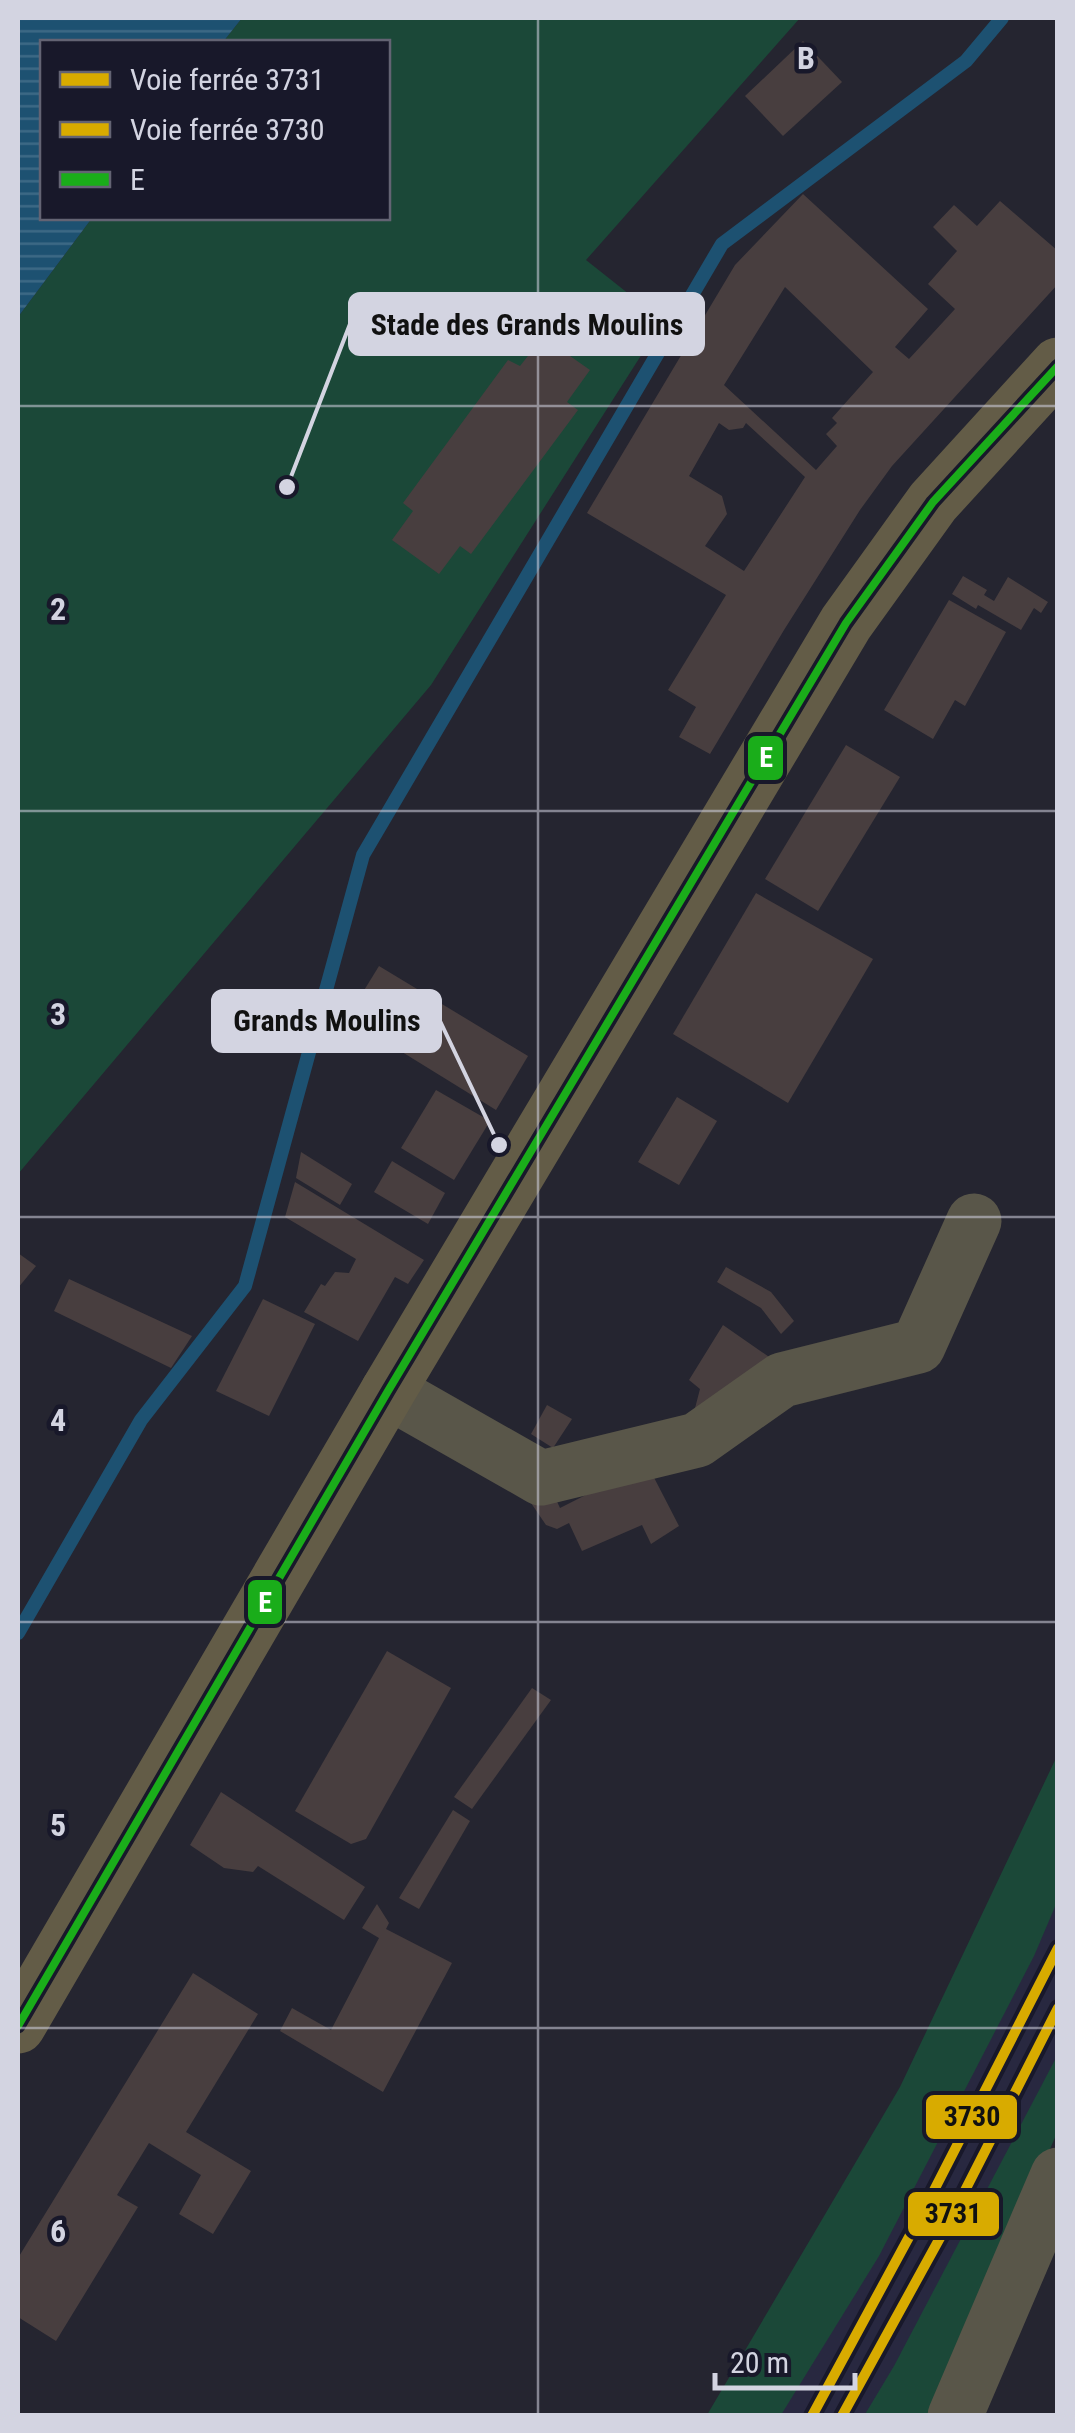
<svg xmlns="http://www.w3.org/2000/svg" width="1075" height="2433" font-family="'Roboto Condensed',sans-serif">
	<style>
		.built { fill: #282840 }
		.grass { fill: #1b4838 }
		.water { fill: url(#water-rules) }
		.lines { fill: none; stroke-linecap: round; stroke-linejoin: round }
		.stream { stroke: #1d5171; stroke-width: 14 }
		.building { fill: #483e3f; fill-rule: evenodd }
		.minor { stroke: #595649; stroke-width: 55 }
		.major { stroke: #635c47; stroke-width: 55 }
		.bus-1-casing { stroke: #18182a; stroke-width: 15 }
		.bus-1 { stroke: #1aad1a; stroke-width: 8 }
		.rail-1-casing { stroke: #18182a; stroke-width: 18 }
		.rail-2-casing { stroke: #18182a; stroke-width: 18 }
		.rail-1 { stroke: #d8ab00; stroke-width: 10 }
		.rail-2 { stroke: #d8ab00; stroke-width: 10 }
		.grid { fill: none; stroke: #d3d4e1; stroke-width: 2.5; stroke-opacity: 0.55 }
		.grid-label { font-size: 32px; text-anchor: middle; font-weight: bold; fill: #d3d4e1; stroke: #18182a; stroke-width: 9; stroke-linejoin: round; paint-order: stroke }
		.leader { fill: none; stroke: #d3d4e1; stroke-width: 4 }
		.callout-dot { fill: #d3d4e1; stroke: #18182a; stroke-width: 4 }
		.callout { fill: #d3d4e1; stroke: #d3d4e1; stroke-width: 4 }
		.callout-label { font-size: 30px; text-anchor: middle; font-weight: bold; fill: #111 }
		.line-badge { stroke: #18182a; stroke-width: 4 }
		.badge-label { font-size: 28px; text-anchor: middle; font-weight: bold; fill: #fff }
		.pale-badge-label { font-size: 28px; text-anchor: middle; font-weight: bold; fill: #111 }
	</style>
	<defs>
		<pattern id="water-rules" width="6" height="5" patternUnits="userSpaceOnUse" patternTransform="scale(2.5)"><rect width="6" height="5" fill="#1d5171"/><path d="M0 2.5h6" fill="none" stroke="#3d6985"/></pattern>
	</defs>
	<rect width="100%" height="100%" fill="#252530"/>
	<!-- built -->
	<polygon class="built" points="1057,1809 1057,2092 891,2415 746,2416"/>
	<!-- grass -->
	<g class="grass">
		<polygon points="242,18 800,18 586,260 663,321 431,685 18,1174 18,317 92,218 388,218 388,42 223,42"/>
		<polygon points="1057,1756 1057,1902 1034,1956 879,2256 781,2415 707,2415 900,2087"/>
		<polygon points="1057,2056 1057,2133 965,2342 927,2415 864,2416 894,2366"/>
	</g>
	<!-- water -->
	<polygon class="water" points="18,18 242,18 223,42 42,42 42,218 92,218 18,317"/>
	<g class="lines">
		<!-- stream -->
		<polyline class="stream" points="18,1633 141,1420 245,1286 363,855 722,244 966,61 1002,18"/>
	</g>
	<!-- building -->
	<g class="building">
		<polygon points="803,41 842,82 783,136 745,96"/>
		<path d="M803 194 928 309 895 347 909 359 955 309 928 284 957 251 933 227 954 205 977 226 1000 201 1058 251V284L892 466 860 510 784 630 710 754 679 737 696 707 668 690 726 595 587 513 735 265ZM785 287 873 372 832 418 837 423 826 434 837 446 816 470 724 385ZM719 423 729 430 743 428 746 423 805 477 744 571 705 546 727 514 722 496 689 476Z"/>
		<polygon points="543,337 590,370 567,402 578,410 471,554 460,546 439,574 392,540 413,511 403,503 508,360 520,366"/>
		<polygon points="963,576 987,590 984,595 994,601 1008,577 1048,602 1041,613 1034,608 1021,630 978,605 976,609 952,594"/>
		<polygon points="949,600 1006,632 965,706 955,700 933,739 884,710"/>
		<polygon points="846,745 900,777 818,911 765,879"/>
		<polygon points="756,893 873,959 788,1103 673,1034"/>
		<polygon points="379,966 528,1056 496,1110 347,1018"/>
		<polygon points="436,1090 490,1121 454,1180 401,1148"/>
		<polygon points="677,1097 717,1121 679,1185 638,1162"/>
		<polygon points="301,1152 352,1184 340,1205 296,1178"/>
		<polygon points="392,1161 445,1193 428,1224 374,1192"/>
		<polygon points="295,1182 424,1260 408,1284 395,1277 358,1341 304,1312 321,1284 325,1286 335,1272 349,1273 356,1259 285,1217"/>
		<polygon points="18,1253 36,1266 18,1288"/>
		<polygon points="726,1267 771,1292 794,1321 781,1334 761,1308 717,1282"/>
		<polygon points="69,1279 192,1336 171,1368 54,1311"/>
		<polygon points="263,1299 315,1324 269,1416 216,1391"/>
		<polygon points="723,1325 775,1361 694,1412 700,1389 689,1380"/>
		<polygon points="547,1405 572,1419 553,1448 531,1434"/>
		<polygon points="647,1464 679,1526 651,1544 642,1525 582,1551 569,1523 557,1529 546,1525 531,1503 553,1493 560,1508"/>
		<polygon points="387,1651 451,1688 366,1839 351,1844 295,1811"/>
		<polygon points="532,1688 551,1700 472,1809 454,1797"/>
		<polygon points="221,1792 365,1887 344,1920 258,1866 253,1872 224,1868 190,1845"/>
		<polygon points="453,1810 470,1821 419,1909 399,1898"/>
		<polygon points="377,1904 389,1923 386,1929 452,1963 383,2092 280,2031 292,2008 331,2030 379,1938 362,1928"/>
		<polygon points="193,1973 258,2014 186,2132 251,2171 213,2234 179,2214 201,2175 149,2143 117,2195 138,2207 56,2341 18,2317 18,2258"/>
	</g>
	<g class="lines">
		<!-- minor -->
		<g class="minor">
			<polyline points="388,1391 541,1478 697,1440 782,1380 918,1346 974,1221"/>
			<polyline points="955,2416 1058,2175"/>
		</g>
		<!-- major -->
		<polyline class="major" points="18,2026 388,1391 846,623 933,502 1058,365"/>
		<defs>
			<polyline id="bus-1" points="18,2026 388,1391 846,623 933,502 1058,366"/>
		</defs>
		<!-- bus-1 casing -->
		<use href="#bus-1" class="bus-1-casing"/>
		<!-- bus-1 -->
		<use href="#bus-1" class="bus-1"/>
		<defs>
			<polyline id="rail-1" points="842,2416 952,2216 1058,2008"/>
			<polyline id="rail-2" points="812,2416 928,2202 1058,1948"/>
		</defs>
		<!-- rail-1 casing -->
		<use href="#rail-1" class="rail-1-casing"/>
		<!-- rail-2 casing -->
		<use href="#rail-2" class="rail-2-casing"/>
		<!-- rail-1 -->
		<use href="#rail-1" class="rail-1"/>
		<!-- rail-2 -->
		<use href="#rail-2" class="rail-2"/>
	</g>
	<!-- grid -->
	<path class="grid" d="M538 18V2416M18 406H1058M18 811H1058M18 1217H1058M18 1622H1058M18 2028H1058"/>
	<g class="grid-label">
		<text x="806" y="69">B</text>
		<text x="58" y="620">2</text>
		<text x="58" y="1025">3</text>
		<text x="58" y="1431">4</text>
		<text x="58" y="1836">5</text>
		<text x="58" y="2242">6</text>
	</g>
	<!-- callouts -->
	<path class="leader" d="M287 487L350 324M499 1145L440 1021"/>
	<g class="callout-dot">
		<circle cx="287" cy="487" r="10"/>
		<circle cx="499" cy="1145" r="10"/>
	</g>
	<g class="callout">
		<rect x="350" y="294" width="353" height="60" rx="10"/>
		<rect x="213" y="991" width="227" height="60" rx="10"/>
	</g>
	<g class="callout-label">
		<text x="527" y="335">Stade des Grands Moulins</text>
		<text x="327" y="1031">Grands Moulins</text>
	</g>
	<g class="line-badge">
		<rect x="746" y="734" width="39" height="48" rx="10" fill="#1aad1a"/>
		<rect x="246" y="1578" width="38" height="48" rx="10" fill="#1aad1a"/>
		<rect x="924" y="2093" width="95" height="48" rx="10" fill="#d8ab00"/>
		<rect x="906" y="2190" width="95" height="48" rx="10" fill="#d8ab00"/>
	</g>
	<g class="badge-label">
		<text x="766" y="767">E</text>
		<text x="265" y="1612">E</text>
	</g>
	<g class="pale-badge-label">
		<text x="972" y="2126">3730</text>
		<text x="953" y="2223">3731</text>
	</g>
	<!-- border -->
	<rect width="1075" height="2433" fill="none" stroke="#d3d4e1" stroke-width="40"/>
	<!-- legend -->
	<rect x="40" y="40" width="350" height="180" fill="#18182a" stroke="#636373" stroke-width="2.5"/>
	<rect x="60" y="72" width="50" height="15" fill="#d8ab00" stroke="#636373" stroke-width="2.5"/>
	<text x="130" y="90" font-size="30" fill="#d3d4e1">Voie ferrée 3731</text>
	<rect x="60" y="122" width="50" height="15" fill="#d8ab00" stroke="#636373" stroke-width="2.5"/>
	<text x="130" y="140" font-size="30" fill="#d3d4e1">Voie ferrée 3730</text>
	<rect x="60" y="172" width="50" height="15" fill="#1aad1a" stroke="#636373" stroke-width="2.5"/>
	<text x="130" y="190" font-size="30" fill="#d3d4e1">E</text>
	<!-- scale -->
	<path d="M715 2373v15h140v-15" fill="none" stroke="#d3d4e1" stroke-width="5"/>
	<text x="730" y="2373" font-size="30" fill="#d3d4e1" stroke="#18182a" stroke-width="8" paint-order="stroke">20 m</text>
</svg>
